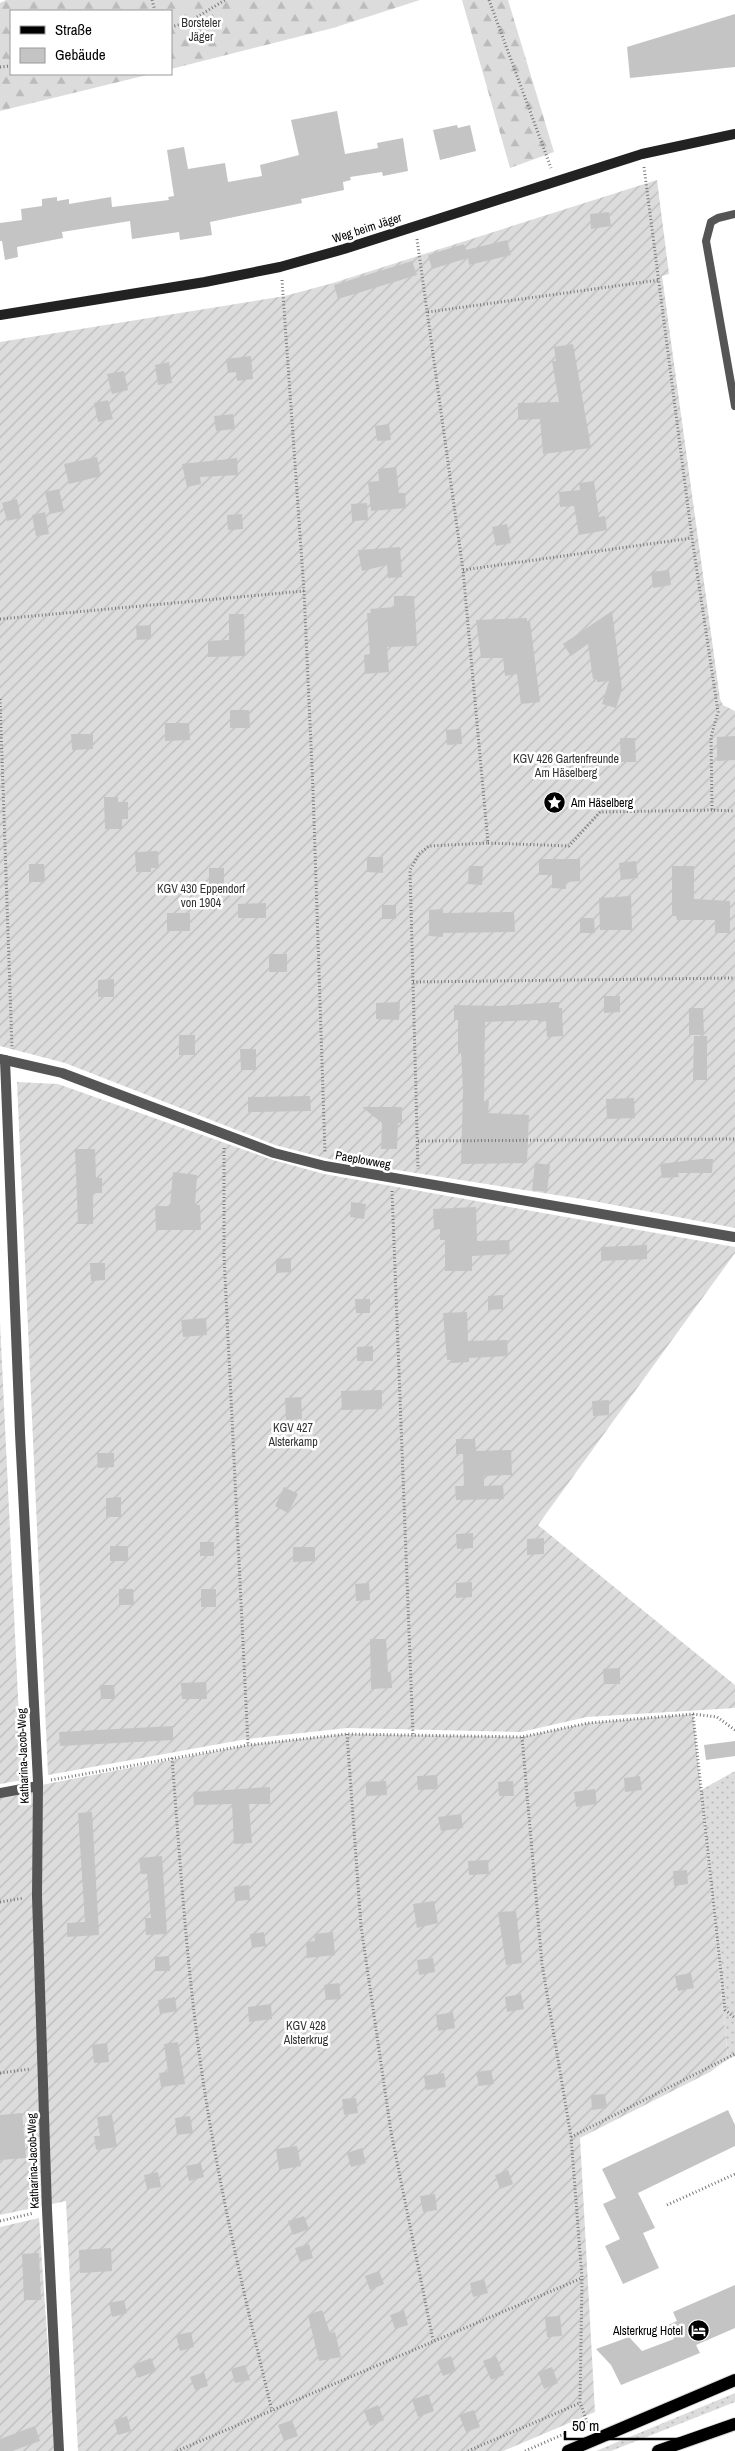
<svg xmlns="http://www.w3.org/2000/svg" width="735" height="2451" font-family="'Archivo Narrow',sans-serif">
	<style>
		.grass { fill: url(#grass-dots) }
		.forest { fill: url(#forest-firs) }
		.garden { fill: url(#garden-furrows) }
		.building { fill: #c4c4c4 }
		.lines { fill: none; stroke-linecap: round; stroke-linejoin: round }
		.primary-casing { stroke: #dbdbdb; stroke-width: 14 }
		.path { stroke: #777; stroke-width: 3; stroke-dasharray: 1 2.5; stroke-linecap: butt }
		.lane { stroke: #555; stroke-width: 8 }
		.street { stroke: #555; stroke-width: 10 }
		.secondary { stroke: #222; stroke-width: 10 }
		.primary { stroke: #000; stroke-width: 12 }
		.labels { text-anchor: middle; stroke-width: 5; stroke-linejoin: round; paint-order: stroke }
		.park-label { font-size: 12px; fill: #333; stroke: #fff }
		.street-label { font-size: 12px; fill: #000; stroke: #fff }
		.poi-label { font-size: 12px; fill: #000; stroke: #fff; text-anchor: start }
	</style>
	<defs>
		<pattern id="grass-dots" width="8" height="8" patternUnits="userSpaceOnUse" patternTransform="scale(1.25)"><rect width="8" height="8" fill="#dcdcdc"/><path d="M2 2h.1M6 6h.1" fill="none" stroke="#bbb" stroke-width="1.8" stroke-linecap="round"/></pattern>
		<pattern id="forest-firs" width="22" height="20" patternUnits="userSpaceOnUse" patternTransform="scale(1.25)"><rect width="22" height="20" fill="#dcdcdc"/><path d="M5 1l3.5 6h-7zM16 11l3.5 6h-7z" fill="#bbb"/></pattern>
		<pattern id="garden-furrows" width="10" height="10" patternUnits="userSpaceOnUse" patternTransform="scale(1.25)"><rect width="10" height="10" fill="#dcdcdc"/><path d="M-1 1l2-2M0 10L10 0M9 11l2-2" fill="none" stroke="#bbb"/></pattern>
	</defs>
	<rect width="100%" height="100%" fill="#fff"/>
	<!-- grass -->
	<g class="grass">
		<polygon points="735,1771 735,2056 728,2059 701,1790"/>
		<polygon points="735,2393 735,2402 611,2451 596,2451"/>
	</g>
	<!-- forest -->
	<g class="forest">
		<polygon points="6,0 420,0 333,28 171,69 171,11 11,11 11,74 151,74 0,111 0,3"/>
		<polygon points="462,0 508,0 554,152 510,168"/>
	</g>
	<!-- garden -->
	<g class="garden">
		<polygon points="657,180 669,274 662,276 720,699 723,705 735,711 735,1228 588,1200 333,1160 275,1145 65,1063 0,1046 0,342 285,296 333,283"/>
		<polygon points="17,1082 58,1084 273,1160 324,1174 735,1247 735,1253 538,1525 735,1685 735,1708 587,1717 521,1732 347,1728 247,1739 48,1775"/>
		<polygon points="0,1322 22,1780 0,1784"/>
		<polygon points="693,1714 728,2059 710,2072 580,2138 595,2412 503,2451 78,2451 66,2201 0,2215 0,1793 248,1745 347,1734 522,1737 588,1723"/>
		<polygon points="39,2218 55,2451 0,2451 0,2227"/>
	</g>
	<!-- building -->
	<g class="building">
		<polygon points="735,14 735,67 630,78 627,47"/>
		<polygon points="337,111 345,154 378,148 377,143 403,138 408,171 383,176 382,172 350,177 351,180 343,182 344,190 301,199 302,203 210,222 212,235 180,240 179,232 132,239 130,221 62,232 63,238 17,247 18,257 5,260 2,241 0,241 0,223 22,220 21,209 42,206 42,199 57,197 57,201 69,199 69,204 111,197 112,207 169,200 168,197 174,196 167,150 184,147 188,169 225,163 228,182 262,176 260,165 299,155 291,120"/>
		<polygon points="457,125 458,128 470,125 476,151 440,160 433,130"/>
		<polygon points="609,212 611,226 591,229 590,214"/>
		<polygon points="507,240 511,255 469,265 468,258 432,269 428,255 464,244 467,252 466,250"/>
		<polygon points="412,261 417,275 338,299 334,285"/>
		<polygon points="573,344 591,448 543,454 540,419 518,420 518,403 559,402 552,361 556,361 554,347"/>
		<polygon points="251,356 253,379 237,381 236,372 228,373 226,359"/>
		<polygon points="169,362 172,383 158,385 155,365"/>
		<polygon points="124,371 128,390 112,394 107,374"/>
		<polygon points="108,400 113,419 98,422 94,403"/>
		<polygon points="233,414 235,429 216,431 214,416"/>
		<polygon points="389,424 391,440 377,441 375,426"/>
		<polygon points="97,457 101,476 69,484 64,464"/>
		<polygon points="237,458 238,475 200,477 201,484 187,487 182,464"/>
		<polygon points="396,467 399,493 405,493 406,508 371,511 368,482 379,481 378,469"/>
		<polygon points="594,481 599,517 605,516 607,530 579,535 574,506 560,507 559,492 580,490 579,483"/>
		<polygon points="59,489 64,511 50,514 45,492"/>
		<polygon points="17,499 21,518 7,521 2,503"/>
		<polygon points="367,503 368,520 352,521 351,504"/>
		<polygon points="45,512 49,534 36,536 32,515"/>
		<polygon points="242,514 243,529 228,530 227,515"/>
		<polygon points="507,524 511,543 496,546 492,527"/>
		<polygon points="400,547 402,577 388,578 387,565 362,571 358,550"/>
		<polygon points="669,570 671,585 653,588 651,572"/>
		<polygon points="394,596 414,596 417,646 387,647 389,672 365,674 364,655 370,654 367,613 371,613 370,609 394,607"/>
		<polygon points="612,611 622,689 616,708 602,704 609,681 597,682 597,679 593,679 588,644 571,656 563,644"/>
		<polygon points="229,614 244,614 245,656 208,657 208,641 229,640"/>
		<polygon points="527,618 527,621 530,621 540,702 521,704 517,674 505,676 503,658 481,658 476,620"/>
		<polygon points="151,625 151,639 137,640 136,626"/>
		<polygon points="230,710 249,710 250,728 230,728"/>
		<polygon points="165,723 189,723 190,740 165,741"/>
		<polygon points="461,729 462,744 447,745 446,730"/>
		<polygon points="71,734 93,734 93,749 72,750"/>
		<polygon points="735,736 735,760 717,761 717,737"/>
		<polygon points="620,738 635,738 636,762 621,762"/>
		<polygon points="104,797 118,797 118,802 128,802 128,819 122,819 122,829 105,829"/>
		<polygon points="158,851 159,868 151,868 151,872 136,872 135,852"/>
		<polygon points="367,857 383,857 383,873 367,872"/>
		<polygon points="539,859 580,859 580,881 566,882 566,889 552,888 552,875 539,875"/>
		<polygon points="636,861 638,878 621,880 619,863"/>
		<polygon points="29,864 44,864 45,882 29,882"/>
		<polygon points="469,866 483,866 482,885 468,884"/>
		<polygon points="672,866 694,866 694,899 730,901 730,933 715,933 715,920 677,920 676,916 672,916"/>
		<polygon points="209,868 224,868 224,886 209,887"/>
		<polygon points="631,896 632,930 600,930 599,898"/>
		<polygon points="266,903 266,918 238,918 238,904"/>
		<rect x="382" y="905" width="14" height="14"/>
		<polygon points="443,909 443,913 514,912 515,932 443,933 443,937 429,936 429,910"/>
		<rect x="167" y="913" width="23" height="18"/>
		<polygon points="580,918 594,918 595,933 580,933"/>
		<rect x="269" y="954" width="18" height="18"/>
		<polygon points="114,979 114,997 98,997 98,980"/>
		<polygon points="604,996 620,996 620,1012 604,1013"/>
		<polygon points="400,1002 399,1020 376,1019 376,1003"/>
		<polygon points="559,1002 559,1008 562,1008 563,1036 547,1037 546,1021 538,1022 538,1020 485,1022 484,1101 489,1101 488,1113 529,1115 527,1163 461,1164 463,1091 461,1053 458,1053 458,1020 454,1020 454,1005 498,1006"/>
		<polygon points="689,1008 703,1008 704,1035 689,1035"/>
		<rect x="179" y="1035" width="16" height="20"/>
		<polygon points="694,1036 707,1036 707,1080 693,1080"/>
		<polygon points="240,1049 256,1049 256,1070 241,1070"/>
		<polygon points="310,1096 311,1111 248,1112 248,1097"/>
		<polygon points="634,1098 635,1118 607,1119 606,1099"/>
		<polygon points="362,1107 402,1107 402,1123 398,1123 397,1149 381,1149 382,1123"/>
		<polygon points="75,1149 95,1149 96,1178 102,1178 102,1193 93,1193 93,1224 78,1224"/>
		<polygon points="700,1159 713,1159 712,1173 678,1173 679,1177 662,1178 660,1164"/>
		<polygon points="535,1163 550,1165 547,1192 532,1190"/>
		<polygon points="173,1172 197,1175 195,1205 200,1205 201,1230 156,1230 155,1206 170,1206"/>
		<polygon points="351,1202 366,1204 364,1219 350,1217"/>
		<polygon points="476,1207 477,1241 509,1240 510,1254 472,1256 472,1271 445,1271 445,1240 440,1240 440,1229 434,1230 433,1209"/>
		<polygon points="647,1245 647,1259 601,1261 601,1247"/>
		<polygon points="291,1258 291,1272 276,1273 276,1259"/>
		<polygon points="90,1263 105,1263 105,1280 91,1281"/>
		<polygon points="503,1295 503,1309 488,1310 488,1296"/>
		<polygon points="355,1299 370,1299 370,1313 356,1313"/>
		<polygon points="467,1312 468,1341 507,1340 508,1356 469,1358 469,1362 452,1363 452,1360 447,1360 443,1313"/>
		<polygon points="206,1318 207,1335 183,1337 181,1320"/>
		<polygon points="373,1346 373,1361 357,1361 357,1347"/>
		<polygon points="382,1390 382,1409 342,1410 341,1391"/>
		<polygon points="301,1397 302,1419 286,1420 285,1398"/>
		<polygon points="609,1400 609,1415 593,1416 592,1401"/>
		<polygon points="456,1439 475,1439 476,1451 511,1450 512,1475 484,1476 484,1486 503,1485 504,1499 456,1500 455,1486 464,1486 463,1454 456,1454"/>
		<polygon points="97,1453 114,1453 114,1467 98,1468"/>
		<polygon points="284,1487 298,1494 288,1513 275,1506"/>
		<polygon points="121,1497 121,1517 106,1517 106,1498"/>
		<polygon points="473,1533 473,1548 457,1549 456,1534"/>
		<polygon points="544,1538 544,1554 527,1555 527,1539"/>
		<rect x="200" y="1542" width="14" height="14"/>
		<rect x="110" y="1546" width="18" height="15"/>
		<polygon points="293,1547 315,1547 315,1561 293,1562"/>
		<polygon points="472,1582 472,1597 456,1598 456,1583"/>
		<polygon points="369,1583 370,1600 356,1601 355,1584"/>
		<polygon points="119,1589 133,1589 134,1605 119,1605"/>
		<rect x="201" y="1589" width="15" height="18"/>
		<polygon points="370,1639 386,1639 388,1672 391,1672 392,1688 371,1689"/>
		<polygon points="620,1668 620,1684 604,1684 603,1669"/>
		<polygon points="206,1682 207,1699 182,1699 181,1683"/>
		<polygon points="100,1685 114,1685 115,1699 101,1699"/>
		<polygon points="173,1726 173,1740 60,1746 59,1732"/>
		<polygon points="735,1741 735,1756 706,1760 704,1745"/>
		<polygon points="437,1775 438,1789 418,1790 417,1776"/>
		<polygon points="640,1776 642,1790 625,1792 624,1778"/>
		<polygon points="386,1781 387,1795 366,1796 366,1782"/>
		<polygon points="513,1781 514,1796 499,1796 498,1782"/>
		<polygon points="270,1787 270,1804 249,1804 252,1843 234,1844 232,1804 194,1805 193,1792"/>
		<polygon points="595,1789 597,1804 576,1807 574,1792"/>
		<polygon points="92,1812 99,1935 67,1937 67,1923 85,1922 78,1813"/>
		<polygon points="461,1814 463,1828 441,1831 438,1817"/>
		<polygon points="162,1856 167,1934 146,1935 145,1918 151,1918 147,1874 141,1874 139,1858"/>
		<polygon points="488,1860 489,1874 469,1875 468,1861"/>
		<polygon points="687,1870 688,1884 674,1886 673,1871"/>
		<polygon points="249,1885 250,1900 235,1901 234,1887"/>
		<polygon points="434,1901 438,1923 417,1928 413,1904"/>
		<polygon points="516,1911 522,1963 506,1965 498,1912"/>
		<polygon points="264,1932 266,1946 252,1948 250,1934"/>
		<polygon points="333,1932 335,1955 307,1958 306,1942 315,1941 314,1934"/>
		<polygon points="169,1956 170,1971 155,1971 155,1957"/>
		<polygon points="433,1958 435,1972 419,1975 417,1960"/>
		<polygon points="691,1973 694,1988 678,1991 675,1976"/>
		<polygon points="339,1983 341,1999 326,2000 324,1985"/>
		<polygon points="521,1994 524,2009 507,2012 505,1997"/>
		<polygon points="175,1997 177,2011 160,2014 158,2000"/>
		<polygon points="271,2004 272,2019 249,2022 248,2007"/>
		<polygon points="453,2012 455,2028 438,2031 436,2015"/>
		<polygon points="178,2042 185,2084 161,2087 159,2073 168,2072 164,2044"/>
		<polygon points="107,2043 109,2062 94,2063 92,2045"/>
		<polygon points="491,2070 494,2084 479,2086 476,2072"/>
		<polygon points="444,2073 446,2087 426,2090 424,2076"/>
		<polygon points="605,2094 607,2108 592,2110 591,2095"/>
		<polygon points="356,2098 358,2113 344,2115 342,2099"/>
		<polygon points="728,2110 735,2125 735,2146 638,2193 655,2228 643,2233 659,2268 623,2284 605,2246 620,2239 603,2204 616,2198 602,2169"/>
		<polygon points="22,2113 26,2158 0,2160 0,2115"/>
		<polygon points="112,2115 117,2147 96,2150 94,2136 100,2136 97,2117"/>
		<polygon points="190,2116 193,2133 177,2135 175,2118"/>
		<polygon points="297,2146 301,2166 279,2170 276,2149"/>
		<polygon points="362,2148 366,2163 351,2167 347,2153"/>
		<polygon points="201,2163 204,2177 189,2181 186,2166"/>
		<polygon points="508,2170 513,2184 500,2189 495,2175"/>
		<polygon points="158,2172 161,2187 147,2189 144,2175"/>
		<polygon points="435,2194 437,2210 423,2212 420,2196"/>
		<polygon points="304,2216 309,2229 293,2235 288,2221"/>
		<polygon points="309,2244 313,2258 300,2262 295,2248"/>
		<polygon points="111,2248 112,2271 80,2273 79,2250"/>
		<polygon points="39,2253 41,2300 24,2300 22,2254"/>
		<polygon points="379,2271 384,2284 370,2290 365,2276"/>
		<polygon points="484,2279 488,2293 473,2297 470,2283"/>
		<polygon points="735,2285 735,2328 696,2345 700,2353 621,2385 611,2365 596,2349 629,2337 642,2351 674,2339 668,2325 677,2321 673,2312"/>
		<polygon points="124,2300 127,2313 112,2317 109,2303"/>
		<polygon points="322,2310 330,2333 335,2332 341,2357 319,2361 308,2315"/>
		<polygon points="404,2310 408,2325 395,2329 390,2315"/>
		<polygon points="560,2316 562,2336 547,2337 545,2317"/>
		<polygon points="191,2332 194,2347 180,2351 176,2335"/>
		<polygon points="451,2356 456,2371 443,2376 437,2361"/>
		<polygon points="496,2356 504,2375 491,2380 483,2361"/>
		<polygon points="151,2358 156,2371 138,2378 133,2365"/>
		<polygon points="245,2365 250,2380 235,2383 231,2369"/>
		<polygon points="552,2367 558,2383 544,2389 538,2372"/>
		<polygon points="204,2372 208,2386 195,2390 190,2377"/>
		<polygon points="428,2394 434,2411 418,2417 412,2400"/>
		<polygon points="378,2405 384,2420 370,2426 364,2411"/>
		<polygon points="474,2410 480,2427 466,2432 459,2415"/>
		<polygon points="127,2416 131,2431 118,2435 114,2420"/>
		<polygon points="292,2420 298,2436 284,2441 278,2425"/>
		<polygon points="35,2426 40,2441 12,2451 0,2451 0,2439"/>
	</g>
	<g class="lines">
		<defs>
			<g id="primary">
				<polyline points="568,2451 735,2380"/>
				<polyline points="658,2451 735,2424"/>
			</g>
		</defs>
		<!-- primary casing -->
		<use href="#primary" class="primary-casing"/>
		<!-- path -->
		<g class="path">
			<polyline points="152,0 155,11"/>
			<polyline points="489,0 551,168"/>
			<polyline points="171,27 189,22 225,0"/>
			<polyline points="0,67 11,66"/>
			<polyline points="644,167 692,538 718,712 711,737 712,810 735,811"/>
			<polyline points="417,239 463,570 488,843 429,846 419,854 410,870 418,1169"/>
			<polyline points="282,280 304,591 313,790 325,1153"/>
			<polyline points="428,312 659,280"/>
			<polyline points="463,570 692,538"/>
			<polyline points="0,619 304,591"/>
			<polyline points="0,699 12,1049"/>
			<polyline points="488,843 569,846 600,812 712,810"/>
			<polyline points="413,982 735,978"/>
			<polyline points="418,1141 735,1139"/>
			<polyline points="224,1148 224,1256 248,1745"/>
			<polyline points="392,1191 413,1735"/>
			<polyline points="693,1714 725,2010 735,2018"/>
			<polyline points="347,1734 361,1926 391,2132 433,2340"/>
			<polyline points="522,1737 542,1964 571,2137 582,2278 580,2403 588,2424"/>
			<path d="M172 1758C181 1873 188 1987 206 2100 223 2206 247 2307 272 2411"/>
			<polyline points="51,1780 248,1745 347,1734 522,1737 588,1723 693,1714 717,1717 735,1730"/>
			<polyline points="0,1902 24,1898"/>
			<polyline points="0,2073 30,2069"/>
			<polyline points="571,2137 735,2054"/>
			<polyline points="667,2205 735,2174"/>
			<polyline points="0,2221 34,2213"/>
			<polyline points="177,2451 582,2278"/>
			<polyline points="468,2451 580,2403"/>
			<polyline points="525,2451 564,2434"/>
		</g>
		<!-- lane -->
		<polyline class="lane" points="735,214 718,218 711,222 706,241 735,406"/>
		<!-- street -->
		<g class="street">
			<polyline points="1,1059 62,1073 274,1153 325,1166 734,1237"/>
			<polyline points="5,1060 20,1433 38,1782 37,1896 47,2210 59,2451"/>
			<polyline points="0,1793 38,1786"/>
		</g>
		<!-- secondary -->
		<polyline class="secondary" points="0,315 205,282 280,267 344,249 642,154 735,134"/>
		<!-- primary -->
		<use href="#primary" class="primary"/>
	</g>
	<!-- icons -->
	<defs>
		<symbol id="sight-disc" viewBox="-11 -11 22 22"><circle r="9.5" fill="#000" stroke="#fff"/><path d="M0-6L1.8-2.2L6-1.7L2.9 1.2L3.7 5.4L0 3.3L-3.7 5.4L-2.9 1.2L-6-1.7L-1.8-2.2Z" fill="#fff"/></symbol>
		<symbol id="hotel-disc" viewBox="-11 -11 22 22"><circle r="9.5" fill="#000" stroke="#fff"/><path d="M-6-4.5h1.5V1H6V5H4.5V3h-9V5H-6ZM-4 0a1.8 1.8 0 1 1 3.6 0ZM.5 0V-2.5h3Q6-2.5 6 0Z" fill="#fff"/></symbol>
	</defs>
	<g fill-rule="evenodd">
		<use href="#sight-disc" x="542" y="790" width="25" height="25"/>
		<use href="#hotel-disc" x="686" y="2318" width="25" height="25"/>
	</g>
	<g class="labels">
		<!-- park labels -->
		<g class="park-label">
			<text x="201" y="27">Borsteler<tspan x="201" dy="14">Jäger</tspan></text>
			<text x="566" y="763">KGV 426 Gartenfreunde<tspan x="566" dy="14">Am Häselberg</tspan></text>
			<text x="201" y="893">KGV 430 Eppendorf<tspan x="201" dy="14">von 1904</tspan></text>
			<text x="293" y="1432">KGV 427<tspan x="293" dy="14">Alsterkamp</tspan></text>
			<text x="306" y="2030">KGV 428<tspan x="306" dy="14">Alsterkrug</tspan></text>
		</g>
		<!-- street labels -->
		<g class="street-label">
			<text transform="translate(367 228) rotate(-18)" y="4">Weg beim Jäger</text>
			<text transform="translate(363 1160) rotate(10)" y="4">Paeplowweg</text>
			<text transform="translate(23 1756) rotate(-92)" y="4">Katharina-Jacob-Weg</text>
			<text transform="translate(33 2161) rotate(-92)" y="4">Katharina-Jacob-Weg</text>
		</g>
		<!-- poi labels -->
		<g class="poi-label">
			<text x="571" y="807">Am Häselberg</text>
			<text x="683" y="2335" text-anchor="end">Alsterkrug Hotel</text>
		</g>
	</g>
	<!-- legend -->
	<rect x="10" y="10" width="162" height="65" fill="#ffffff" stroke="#999999"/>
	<rect x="20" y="26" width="25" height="8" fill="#000000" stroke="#999999"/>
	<text x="55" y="35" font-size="15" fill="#000000">Straße</text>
	<rect x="20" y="48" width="25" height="15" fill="#c4c4c4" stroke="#999999"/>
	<text x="55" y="60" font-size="15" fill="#000000">Gebäude</text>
	<!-- scale -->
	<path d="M565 2431v8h139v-8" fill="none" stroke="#000000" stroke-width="2.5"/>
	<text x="572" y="2431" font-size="15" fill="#000000" stroke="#ffffff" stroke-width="4" paint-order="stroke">50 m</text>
</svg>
